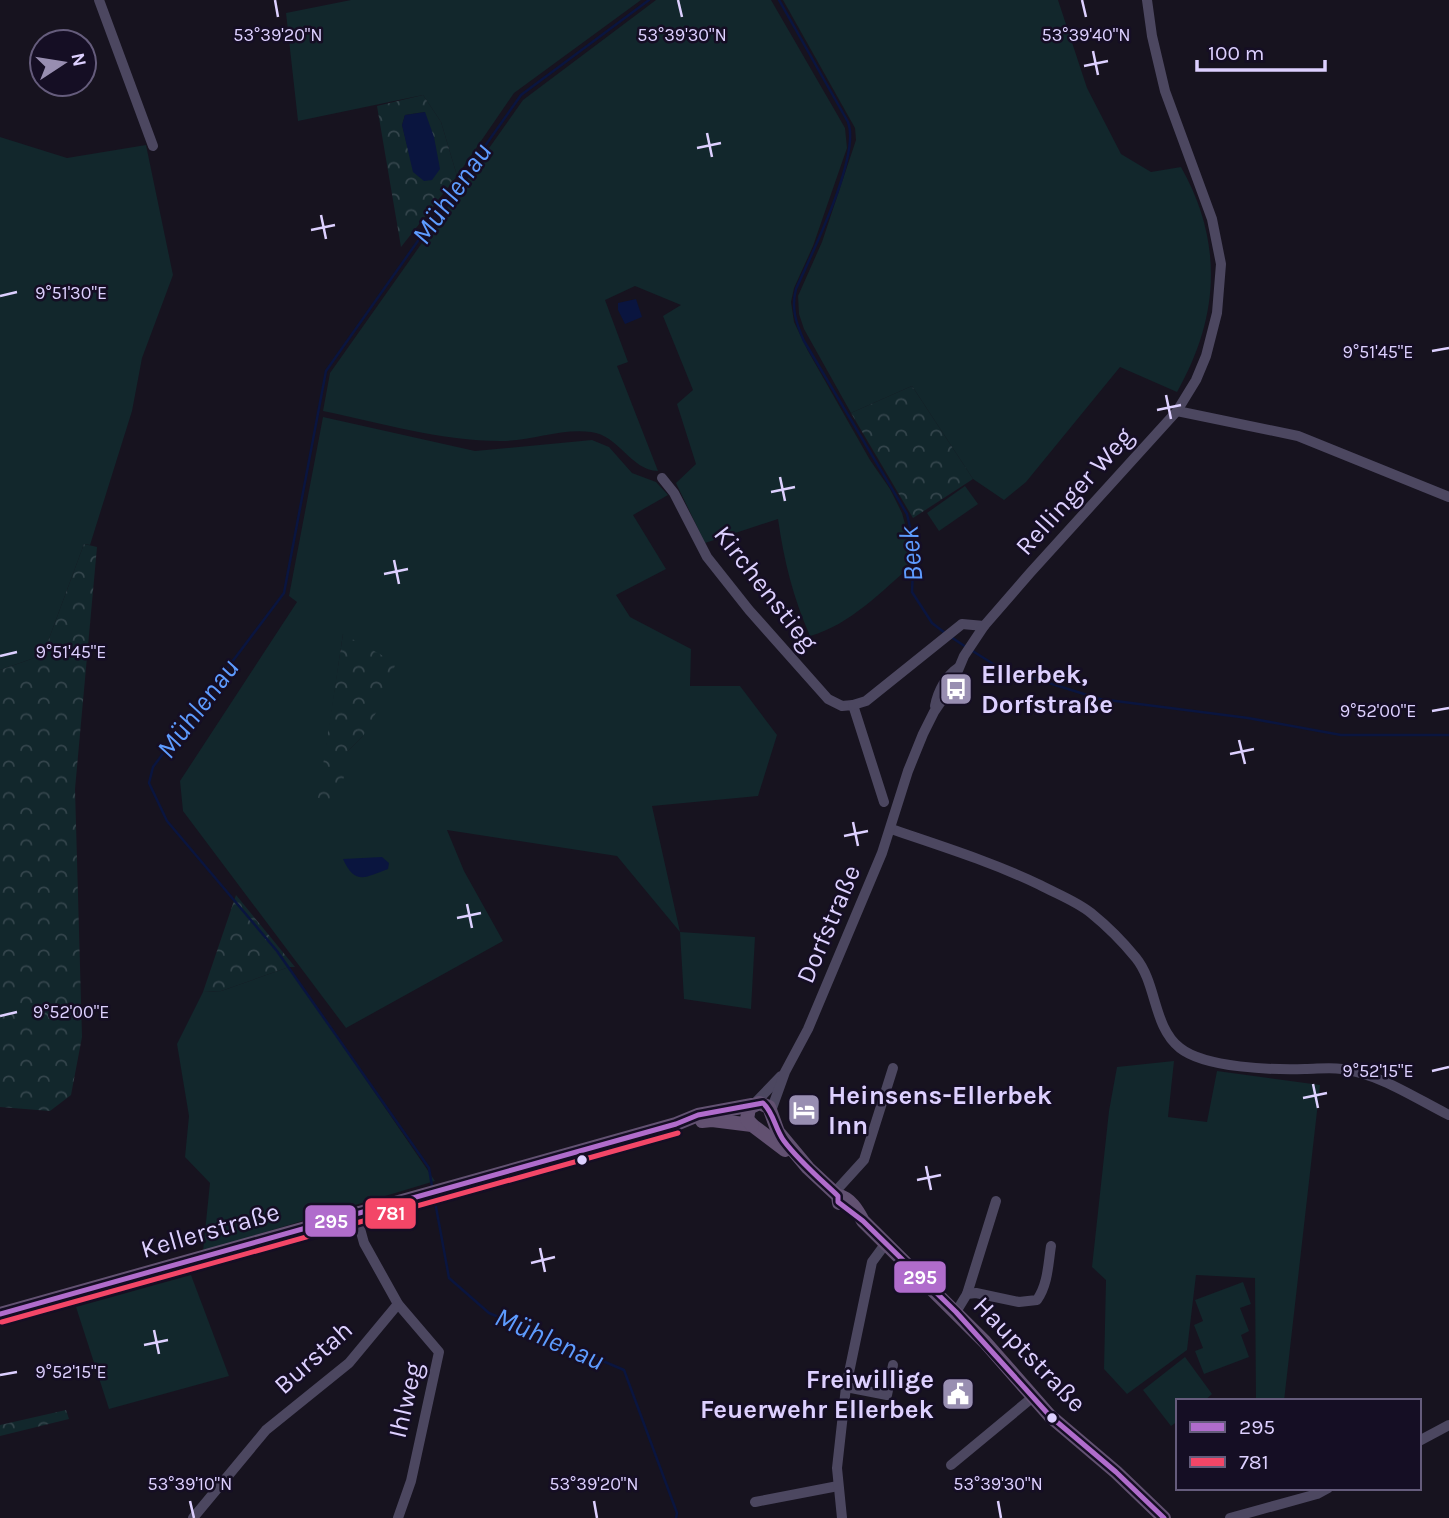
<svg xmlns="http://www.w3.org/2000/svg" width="1449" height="1518" font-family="Karla,sans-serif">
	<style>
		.grass { fill: #12272c; fill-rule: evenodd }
		.forest { fill: url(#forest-crowns); fill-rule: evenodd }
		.water { fill: #0a153f }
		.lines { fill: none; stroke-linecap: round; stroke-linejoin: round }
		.stream { stroke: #0a153f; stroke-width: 2.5 }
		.minor { stroke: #4c4760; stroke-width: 10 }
		.major { stroke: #625171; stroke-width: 14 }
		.bus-1-casing { stroke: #150e24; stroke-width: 10 }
		.bus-2-casing { stroke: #150e24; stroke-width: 10 }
		.bus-1 { stroke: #b06ccc; stroke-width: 5 }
		.bus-2 { stroke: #f34667; stroke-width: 5 }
		.ticks { fill: none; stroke: #ddd0ff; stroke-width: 2.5 }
		.bus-dot { fill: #ddd0ff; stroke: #150e24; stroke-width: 2.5 }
		.labels { text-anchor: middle; stroke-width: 5; stroke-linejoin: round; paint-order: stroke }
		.street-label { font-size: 26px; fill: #ddd0ff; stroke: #150e24 }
		.poi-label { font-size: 26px; font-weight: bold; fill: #ddd0ff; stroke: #150e24; text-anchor: start }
		.water-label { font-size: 28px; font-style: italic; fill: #5e9cff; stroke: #150e24 }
		.ticks-label { font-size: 18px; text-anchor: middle; fill: #ddd0ff; stroke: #150e24; stroke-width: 5; stroke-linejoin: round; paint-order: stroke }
		.line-badge { stroke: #150e24; stroke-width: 2.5 }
		.badge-label { font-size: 19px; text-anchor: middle; font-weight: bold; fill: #fff }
	</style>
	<defs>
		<pattern id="forest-crowns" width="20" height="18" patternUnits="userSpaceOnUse" patternTransform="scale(1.75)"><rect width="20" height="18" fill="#12272c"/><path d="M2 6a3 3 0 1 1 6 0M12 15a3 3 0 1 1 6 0" fill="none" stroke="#34454c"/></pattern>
	</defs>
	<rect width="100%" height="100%" fill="#17131f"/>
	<!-- grass -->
	<g class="grass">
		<polygon points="351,0 641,0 514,93 457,176 441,122 423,95 298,121 286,13"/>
		<path d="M656 0H771L845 128 847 148 813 246 794 288 791 302 794 322 808 351 870 460 890 489 902 513 912 549 913 564C882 591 850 625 810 636 793 597 784 561 778 519L705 543 676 483 696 464 677 404 693 390 663 316 681 305 635 286 605 300 628 362 617 366 658 471C630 470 619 435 591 432 561 428 531 441 501 441 441 441 381 423 323 411L330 373 523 100Z"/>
		<path d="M783 0H1058L1087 88 1121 154 1151 172 1181 167C1224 243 1219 318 1177 392L1120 367 1026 482 1004 500 973 479 912 386 851 413 804 329 799 314 798 296 822 242 856 140 855 128Z"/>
		<polygon points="0,137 67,158 146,145 173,275 142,358 132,411 90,545 84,544 43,655 0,670"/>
		<path d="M323 417 475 451 592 440 609 447 632 473 656 482 668 495 633 515 666 569 616 595 630 617 691 649 690 686H740L777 735 758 796 652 806 680 932 755 937 751 1009 684 999 680 932 617 856 447 830 464 871 503 941 346 1028 183 811 180 781 297 602 289 596ZM343 634 363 736 348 751 319 798Z"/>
		<polygon points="965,486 978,504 939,531 927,513"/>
		<polygon points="289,967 435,1181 203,1251 210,1183 185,1157 189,1116 177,1044 203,992 221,991"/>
		<polygon points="1174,1061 1168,1117 1207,1122 1217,1071 1320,1085 1284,1401 1256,1401 1255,1278 1196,1275 1187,1350 1127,1394 1104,1369 1106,1280 1092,1267 1109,1111 1117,1067"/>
		<polygon points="191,1275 229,1376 109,1409 76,1307"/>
		<polygon points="1243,1282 1251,1304 1240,1308 1249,1331 1241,1335 1249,1357 1204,1374 1195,1351 1203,1348 1194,1325 1203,1321 1195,1300"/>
		<polygon points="1185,1357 1212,1394 1204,1401 1178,1401 1178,1421 1171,1426 1143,1390"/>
	</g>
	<!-- forest -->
	<g class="forest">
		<path d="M423 95 441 122 457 176 401 247 377 106ZM425 112 414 172 402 125 405 115Z"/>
		<polygon points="912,386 973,479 913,518 851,413"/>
		<polygon points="84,544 97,547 75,789 82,1037 71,1095 50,1111 0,1107 0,670 43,655"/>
		<polygon points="343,634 396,663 377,711 363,736 348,751 340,800 318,798"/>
		<polygon points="236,895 295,967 289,967 221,991 203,992"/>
		<polygon points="66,1410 69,1419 0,1436 0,1425"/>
	</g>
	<!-- water -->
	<g class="water">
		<polygon points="425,112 434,137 440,169 432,180 424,181 413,172 402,125 405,115"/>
		<polygon points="636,299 642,317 625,324 618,310 618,303"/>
		<path d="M382 857 389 863 388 869C366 877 355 886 343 859Z"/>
	</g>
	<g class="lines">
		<!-- stream -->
		<g class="stream">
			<path d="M779 0 848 122C861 156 811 255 796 289 791 308 796 323 804 341L907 514 914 545 912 592 932 623 945 633"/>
			<polyline points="951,637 966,647"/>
			<polyline points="971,650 998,667 1100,699 1248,718 1341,735 1449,735"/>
			<polyline points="432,1186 429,1168 277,951 167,821 149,783 153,767 284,593 326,371 521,95 649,0"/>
			<polyline points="434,1196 449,1278 489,1313 624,1370 677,1513 676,1518"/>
		</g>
		<!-- minor -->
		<g class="minor">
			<polyline points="99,0 153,146"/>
			<polyline points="1177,411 1298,436 1449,497"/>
			<polyline points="662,478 674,493 707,557 749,610 828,699 842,706 853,705 884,802"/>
			<polyline points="853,705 866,701 962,624 984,626"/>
			<path d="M935 706C938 691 946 676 958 668"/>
			<path d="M891 829C941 846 992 862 1040 885 1057 894 1076 901 1091 913 1107 926 1123 942 1136 958 1157 984 1153 1027 1180 1048 1205 1068 1273 1070 1305 1069 1317 1069 1330 1067 1342 1069 1380 1074 1415 1098 1449 1115"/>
			<polyline points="755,1103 781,1076"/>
			<polyline points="771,1111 785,1072 808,1029 882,853 908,771 923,734 934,712 951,687 964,656 984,626 1030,573 1177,411 1196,380 1206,356 1217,313 1221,264 1212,219 1165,91 1152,36 1147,0"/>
			<polyline points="834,1193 864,1160 893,1068"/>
			<polyline points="356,1214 364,1243 398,1304 439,1352 411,1481 398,1518"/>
			<polyline points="967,1294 996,1201"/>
			<path d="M956 1312 967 1294 976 1293 1019 1302 1037 1300C1048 1284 1048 1265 1051 1246"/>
			<polyline points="846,1387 887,1395 893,1365"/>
			<polyline points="1419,1441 1449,1425"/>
			<polyline points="951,1465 1033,1397"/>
			<polyline points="755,1502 838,1486"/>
			<polyline points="193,1518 266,1430 349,1363 398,1304"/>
			<polyline points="842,1518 837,1468 846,1387 872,1262 886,1243"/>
			<polyline points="1230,1518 1317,1494 1328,1488"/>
		</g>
		<!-- major -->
		<g class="major">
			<polyline points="702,1121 712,1120 752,1125 785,1150"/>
			<polyline points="752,1125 747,1119 749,1108 759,1103 769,1107 778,1132 808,1168 838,1196 839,1203"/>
			<path d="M838 1196C850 1198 857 1210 863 1221L985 1342 1050 1416 1116 1472 1164 1518"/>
			<polyline points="0,1314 676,1124 698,1115 752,1105"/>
		</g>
		<defs>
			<path id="bus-1" d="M0 1314 676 1124 698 1115 763 1103C774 1113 775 1129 784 1141 799 1161 819 1178 838 1196V1202L863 1221 956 1312 1050 1416 1116 1472 1164 1518"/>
			<polyline id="bus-2" points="2,1322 678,1133"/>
		</defs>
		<!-- bus-1 casing -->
		<use href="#bus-1" class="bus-1-casing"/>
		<!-- bus-2 casing -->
		<use href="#bus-2" class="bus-2-casing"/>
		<!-- bus-1 -->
		<use href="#bus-1" class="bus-1"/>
		<!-- bus-2 -->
		<use href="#bus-2" class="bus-2"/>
	</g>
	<!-- ticks -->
	<path class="ticks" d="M275 0 278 17M678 0 682 17M1082 0 1086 17M1093 51 1098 75M1084 66 1108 61M707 133 712 157M697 148 721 143M321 215 326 239M311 230 335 225M0 296 17 292M1432 351 1449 348M1166 395 1171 419M1157 410 1181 405M780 477 785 501M771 492 795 487M394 560 399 584M384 574 408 569M0 656 17 652M1432 711 1449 708M1239 740 1245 764M1230 754 1254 749M853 822 858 846M844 836 868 831M467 904 472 928M457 918 481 913M0 1016 17 1012M1432 1071 1449 1067M1313 1084 1318 1108M1303 1098 1327 1093M926 1166 931 1190M917 1180 941 1175M540 1248 545 1272M531 1263 555 1257M154 1330 159 1354M144 1345 168 1340M0 1375 17 1372M190 1501 194 1518M594 1501 597 1518M998 1501 1001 1518"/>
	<!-- icons -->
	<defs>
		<symbol id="bus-square" viewBox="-11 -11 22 22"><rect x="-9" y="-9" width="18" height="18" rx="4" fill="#988eb1" stroke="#150e24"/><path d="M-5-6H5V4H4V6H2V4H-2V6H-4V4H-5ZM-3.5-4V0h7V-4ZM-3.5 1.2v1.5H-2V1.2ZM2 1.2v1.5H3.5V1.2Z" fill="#fff"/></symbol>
		<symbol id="hotel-square" viewBox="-11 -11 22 22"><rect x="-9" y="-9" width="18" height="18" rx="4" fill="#988eb1" stroke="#150e24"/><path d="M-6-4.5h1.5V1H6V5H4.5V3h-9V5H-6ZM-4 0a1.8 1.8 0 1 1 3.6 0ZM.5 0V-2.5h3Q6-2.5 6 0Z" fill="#fff"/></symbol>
		<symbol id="civic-square" viewBox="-11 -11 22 22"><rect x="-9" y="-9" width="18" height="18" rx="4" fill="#988eb1" stroke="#150e24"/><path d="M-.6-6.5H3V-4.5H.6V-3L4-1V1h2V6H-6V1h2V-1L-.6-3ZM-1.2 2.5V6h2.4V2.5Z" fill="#fff"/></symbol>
	</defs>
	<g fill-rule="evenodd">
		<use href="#bus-square" x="937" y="670" width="38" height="38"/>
		<use href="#hotel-square" x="785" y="1091" width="38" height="38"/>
		<use href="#civic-square" x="939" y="1375" width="38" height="38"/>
	</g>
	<!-- markers -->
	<g class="bus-dot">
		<circle cx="582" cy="1160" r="6"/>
		<circle cx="1052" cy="1418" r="6"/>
	</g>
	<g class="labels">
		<!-- street labels -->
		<g class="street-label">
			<text transform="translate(1074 491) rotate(-48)" y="9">Rellinger Weg</text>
			<text transform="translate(766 588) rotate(52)" y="9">Kirchenstieg</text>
			<text transform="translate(828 924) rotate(-67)" y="9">Dorfstraße</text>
			<text transform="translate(210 1230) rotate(-16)" y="9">Kellerstraße</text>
			<text transform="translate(1030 1354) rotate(46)" y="9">Hauptstraße</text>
			<text transform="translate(313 1357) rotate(-42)" y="9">Burstah</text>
			<text transform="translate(405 1400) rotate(-77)" y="9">Ihlweg</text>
		</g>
		<!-- poi labels -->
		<g class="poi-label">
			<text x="981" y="683">Ellerbek,<tspan x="981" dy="30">Dorfstraße</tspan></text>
			<text x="828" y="1104">Heinsens-Ellerbek<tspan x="828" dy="30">Inn</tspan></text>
			<text x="934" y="1388" text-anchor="end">Freiwillige<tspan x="934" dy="30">Feuerwehr Ellerbek</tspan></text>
		</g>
		<!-- water labels -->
		<g class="water-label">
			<text transform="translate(451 193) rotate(-55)" y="10">Mühlenau</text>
			<text transform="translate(910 554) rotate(-95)" y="10">Beek</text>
			<text transform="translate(197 708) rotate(-53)" y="10">Mühlenau</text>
			<text transform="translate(550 1338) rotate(24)" y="10">Mühlenau</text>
		</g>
	</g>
	<g class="ticks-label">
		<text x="278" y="41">53°39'20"N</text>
		<text x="682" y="41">53°39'30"N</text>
		<text x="1086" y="41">53°39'40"N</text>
		<text x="71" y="299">9°51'30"E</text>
		<text x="1378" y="358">9°51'45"E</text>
		<text x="71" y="658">9°51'45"E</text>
		<text x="1378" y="717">9°52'00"E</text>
		<text x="71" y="1018">9°52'00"E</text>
		<text x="1378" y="1077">9°52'15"E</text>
		<text x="71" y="1378">9°52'15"E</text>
		<text x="190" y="1490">53°39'10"N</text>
		<text x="594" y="1490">53°39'20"N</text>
		<text x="998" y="1490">53°39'30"N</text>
	</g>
	<g class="line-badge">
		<rect x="364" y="1197" width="53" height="33" rx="7" fill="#f34667"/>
		<rect x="304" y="1204" width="53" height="34" rx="7" fill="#b06ccc"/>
		<rect x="893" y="1260" width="54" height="34" rx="7" fill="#b06ccc"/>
	</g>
	<g class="badge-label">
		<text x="391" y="1220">781</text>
		<text x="331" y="1228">295</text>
		<text x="920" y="1284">295</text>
	</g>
	<!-- legend -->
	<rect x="1176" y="1399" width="245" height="91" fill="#150e24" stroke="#655c7c" stroke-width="2"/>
	<rect x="1190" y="1422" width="35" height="10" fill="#b06ccc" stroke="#655c7c" stroke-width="2"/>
	<text x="1239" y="1434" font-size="21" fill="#ddd0ff">295</text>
	<rect x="1190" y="1457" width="35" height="10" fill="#f34667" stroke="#655c7c" stroke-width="2"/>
	<text x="1239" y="1469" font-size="21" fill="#ddd0ff">781</text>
	<!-- north arrow -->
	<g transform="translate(63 63) rotate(78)"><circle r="33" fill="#150e24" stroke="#655c7c" stroke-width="2"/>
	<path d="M0-5L12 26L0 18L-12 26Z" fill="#988eb1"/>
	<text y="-10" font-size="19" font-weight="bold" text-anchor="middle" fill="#ddd0ff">N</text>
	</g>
	<!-- scale -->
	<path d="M1197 60v10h128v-10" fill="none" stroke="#ddd0ff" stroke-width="3.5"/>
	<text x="1208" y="60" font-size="21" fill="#ddd0ff" stroke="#150e24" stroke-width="5" paint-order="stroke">100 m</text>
</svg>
